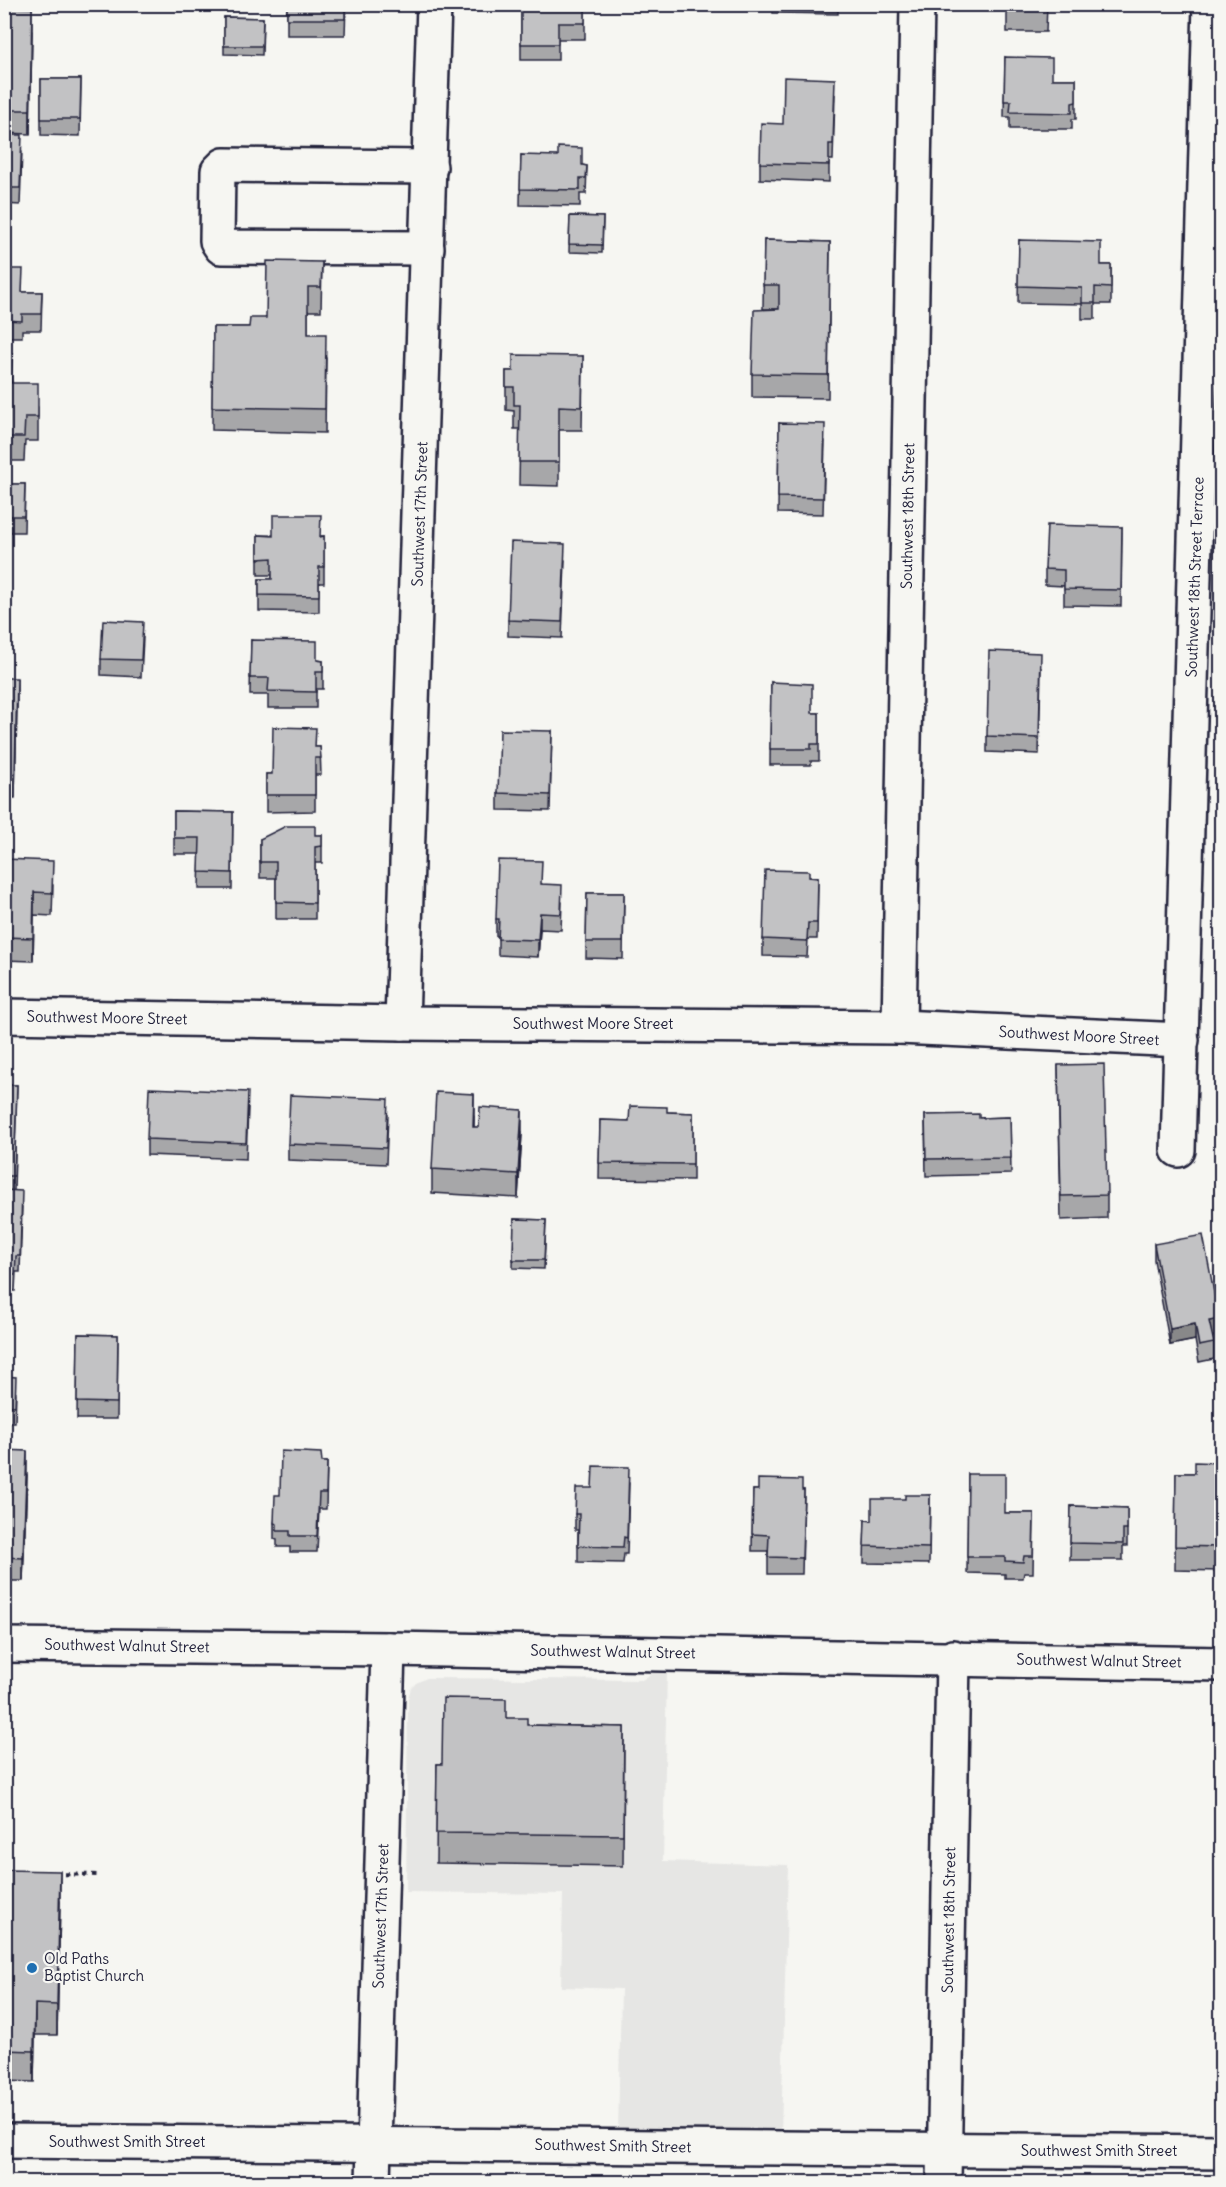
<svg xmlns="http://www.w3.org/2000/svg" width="1226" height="2187" font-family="Delius,sans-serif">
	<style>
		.built { fill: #e6e6e4 }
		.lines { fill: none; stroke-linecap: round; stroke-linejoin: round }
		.minor-casing { stroke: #22223b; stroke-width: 38 }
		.path { stroke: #22223b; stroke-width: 4; stroke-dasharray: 4.5 4.5; stroke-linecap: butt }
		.minor { stroke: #f6f6f2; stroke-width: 33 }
		.wall { fill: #a7a7a9; stroke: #22223b; stroke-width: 1.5 }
		.shaded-wall { fill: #888889; stroke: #22223b; stroke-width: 1.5 }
		.building { fill: #c2c2c4; stroke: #22223b; stroke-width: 1.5 }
		.poi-dot { fill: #1f6fb2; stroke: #f6f6f2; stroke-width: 2 }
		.labels { text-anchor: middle; stroke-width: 4.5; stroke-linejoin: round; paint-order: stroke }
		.street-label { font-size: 15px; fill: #22223b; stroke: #f6f6f2 }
		.poi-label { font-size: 15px; fill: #22223b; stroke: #f6f6f2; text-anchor: start }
	</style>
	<rect width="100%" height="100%" fill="#f6f6f2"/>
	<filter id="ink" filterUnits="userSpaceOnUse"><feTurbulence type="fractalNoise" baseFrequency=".0167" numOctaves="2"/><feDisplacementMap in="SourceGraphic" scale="12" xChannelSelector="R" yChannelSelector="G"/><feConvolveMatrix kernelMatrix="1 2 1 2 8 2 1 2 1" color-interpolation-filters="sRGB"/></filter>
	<g filter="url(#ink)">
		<!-- built -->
		<polygon class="built" points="667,1670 663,1861 788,1865 781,2135 618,2134 621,1989 561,1987 563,1894 406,1892 408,1698 411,1688 416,1683 427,1678 642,1680 654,1672"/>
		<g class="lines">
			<defs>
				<g id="minor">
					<polyline points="427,248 221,247 217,241 218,171 224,165 430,167"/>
					<polyline points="4,1016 402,1023 899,1027 1182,1040"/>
					<polyline points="402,1023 434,4"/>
					<polyline points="899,1027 917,4"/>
					<polyline points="1178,1150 1210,4"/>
					<polyline points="4,1645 388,1649 1222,1664"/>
					<polyline points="4,2141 1222,2152"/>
					<polyline points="373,2182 388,1649"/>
					<polyline points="944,2182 953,1657"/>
				</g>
			</defs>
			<!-- minor casing -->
			<use href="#minor" class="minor-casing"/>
			<!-- path -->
			<polyline class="path" points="56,1874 98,1875"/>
			<!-- minor -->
			<use href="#minor" class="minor"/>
		</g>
		<!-- wall -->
		<g class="wall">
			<polygon points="287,4 346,4 345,35 287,35"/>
			<polygon points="521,4 585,4 585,39 558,39 558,60 521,60"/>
			<polygon points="773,4 838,4 838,14 773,13"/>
			<polygon points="1007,4 1047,4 1046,32 1007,32"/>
			<polygon points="4,7 32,31 30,134 4,133"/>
			<polygon points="224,17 263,18 262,55 224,54"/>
			<polygon points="1005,57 1052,79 1076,79 1076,119 1072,119 1072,129 1010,129 1010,117 1004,117"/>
			<polygon points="41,79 81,79 80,136 41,135"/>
			<polygon points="835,95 833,160 829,160 829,182 760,179 760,163 783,124"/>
			<polygon points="4,135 22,151 20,205 4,204"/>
			<polygon points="521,155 587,166 586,194 580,194 580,206 520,205"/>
			<polygon points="570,216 603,217 602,253 569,252"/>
			<polygon points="764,240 830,242 828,398 752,397 752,374 779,309 763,309"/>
			<polygon points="1019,240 1101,265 1111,265 1111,304 1095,304 1095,319 1082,319 1082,304 1018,303"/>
			<polygon points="322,262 321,311 308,311 308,334 326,358 325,433 212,430 213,327 249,327 266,318"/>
			<polygon points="4,269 23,292 42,292 41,330 22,330 22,337 4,337"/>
			<polygon points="4,354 12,383 38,407 38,441 25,441 24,461 4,461"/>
			<polygon points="583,356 582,430 559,430 559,486 519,485 520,429 514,429 514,411 506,410 506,371 513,371"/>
			<polygon points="779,423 825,441 823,514 778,513"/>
			<polygon points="4,484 25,484 24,532 4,532"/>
			<polygon points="1122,527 1121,606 1064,605 1064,586 1045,585 1045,569"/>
			<polygon points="258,535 324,536 324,583 319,583 319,612 259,611 259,579 272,579 272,575 258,575"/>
			<polygon points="565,561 562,638 508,636 508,620"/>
			<polygon points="143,638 141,677 101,675 101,659"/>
			<polygon points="251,640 317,660 323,661 323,689 316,689 316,708 268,708 268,695 250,695"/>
			<polygon points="1041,669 1039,754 987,752 987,736"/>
			<polygon points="4,678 17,702 15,798 4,798"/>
			<polygon points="771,682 812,713 819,713 819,761 811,761 811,765 770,765"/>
			<polygon points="552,731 550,811 498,810 498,793"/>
			<polygon points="316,747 320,747 321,775 315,775 315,811 266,812 266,774 272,774"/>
			<polygon points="174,811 233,812 232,889 199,889 200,854 174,854"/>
			<polygon points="322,835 322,863 315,863 315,919 276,919 276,878 260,878 260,839"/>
			<polygon points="4,859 53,885 52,916 34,915 33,961 4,960"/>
			<polygon points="809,877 818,878 817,939 808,939 807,957 763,956 763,939"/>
			<polygon points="542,884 562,902 561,930 540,929 538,957 498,955 498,936 496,936 496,919"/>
			<polygon points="587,893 624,893 623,959 586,958"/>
			<polygon points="1058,1065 1107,1195 1107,1218 1061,1220"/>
			<polygon points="4,1085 17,1085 14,1190 22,1207 20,1272 16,1272 15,1291 4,1291"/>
			<polygon points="248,1108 246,1159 147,1155 147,1139"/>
			<polygon points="667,1112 693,1113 693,1180 599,1179 600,1120 629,1121"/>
			<polygon points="388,1115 386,1164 288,1160 288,1144"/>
			<polygon points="925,1115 979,1118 1010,1117 1011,1174 926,1176"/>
			<polygon points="474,1117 474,1127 522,1133 518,1198 432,1193 432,1169"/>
			<polygon points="514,1219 546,1220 544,1269 513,1268"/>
			<polygon points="1154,1244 1219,1335 1213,1337 1214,1343 1214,1359 1199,1362 1195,1340 1170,1345 1154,1260"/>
			<polygon points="78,1334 118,1335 117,1419 77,1419"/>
			<polygon points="4,1376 16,1393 15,1422 4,1422"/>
			<polygon points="4,1450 27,1475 23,1581 4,1581"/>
			<polygon points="322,1462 327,1462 326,1509 319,1509 317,1552 290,1552 290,1547 277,1547 277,1540 274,1539 274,1523 280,1495"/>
			<polygon points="1221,1463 1221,1571 1175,1570 1176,1473 1195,1473"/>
			<polygon points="968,1474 1005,1513 1034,1513 1033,1573 1024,1573 1023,1578 1005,1578 1005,1574 967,1573"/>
			<polygon points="629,1483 627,1554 624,1554 623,1563 578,1562 578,1530 575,1530 575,1514 592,1488"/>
			<polygon points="753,1490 804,1490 802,1574 768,1574 768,1551 752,1551"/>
			<polygon points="930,1495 929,1564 864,1563 865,1520 872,1521 905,1499"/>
			<polygon points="1071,1506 1127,1508 1127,1546 1123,1546 1123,1560 1070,1560"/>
			<polygon points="506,1718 527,1725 624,1727 623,1866 436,1863 437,1764 442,1764"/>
			<polygon points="4,1870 60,1901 57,2035 35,2035 34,2082 4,2081"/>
		</g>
		<!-- shaded-wall -->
		<g class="shaded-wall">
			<polygon points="32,8 32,31 30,134 30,110"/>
			<polygon points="17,678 17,702 15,798 15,774"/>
			<polygon points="34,892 34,915 33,961 33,938"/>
			<polygon points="540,913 540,929 538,957 538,940"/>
			<polygon points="474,1094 474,1117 473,1150 473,1127"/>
			<polygon points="522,1110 522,1133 518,1198 518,1174"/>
			<polygon points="1219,1319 1219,1335 1209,1337 1209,1321"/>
			<polygon points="1195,1324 1195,1340 1170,1345 1170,1329"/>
			<polygon points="27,1451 27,1475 23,1581 23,1558"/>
			<polygon points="60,1871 60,1901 57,2035 57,2005"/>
			<polygon points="35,2004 35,2035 34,2082 34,2051"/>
		</g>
		<!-- building -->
		<g class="building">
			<rect x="287" y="4" width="58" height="15"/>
			<polygon points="521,4 585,4 585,23 558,23 558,44 521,44"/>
			<rect x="1007" y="4" width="39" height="4"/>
			<polygon points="4,7 32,8 30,110 4,110"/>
			<polygon points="224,17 263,18 262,46 224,46"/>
			<polygon points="1005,57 1052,58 1052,79 1076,79 1076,102 1072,103 1072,113 1010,112 1011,101 1004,101"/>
			<polygon points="784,77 835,79 833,144 829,144 829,165 760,163 761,123 783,124"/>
			<polygon points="41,79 81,79 80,119 41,119"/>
			<polygon points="4,135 22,135 20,188 4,188"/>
			<polygon points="558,147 582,148 582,165 587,166 586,178 580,178 580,190 520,189 521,155 558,156"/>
			<polygon points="570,216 603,217 602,245 569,244"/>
			<polygon points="764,240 830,242 828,375 752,374 754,310 779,309 779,285 763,285"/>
			<polygon points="1019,240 1101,242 1101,265 1111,265 1111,288 1095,287 1095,303 1082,303 1082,288 1018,286"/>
			<polygon points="267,261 322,262 321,287 308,287 308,334 326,334 325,409 212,407 213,327 249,327 250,318 266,318"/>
			<polygon points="4,269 23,269 22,292 42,292 41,314 22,314 22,321 4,320"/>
			<polygon points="4,354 12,354 11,383 38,383 38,417 25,417 24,437 4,437"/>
			<polygon points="513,355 583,356 582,407 559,406 559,462 519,462 520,405 514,405 514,387 506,387 506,371 513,371"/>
			<polygon points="779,423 825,424 823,498 778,497"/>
			<polygon points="4,484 25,484 24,516 4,516"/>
			<polygon points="273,515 321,515 320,537 324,536 324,567 319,567 319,596 259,595 259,579 272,579 272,558 258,559 258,535 273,536"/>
			<polygon points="1047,525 1122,527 1121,590 1064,589 1064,570 1045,569"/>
			<polygon points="511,542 565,544 562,622 508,620"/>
			<polygon points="103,620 143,622 141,660 101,659"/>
			<polygon points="251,640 317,641 317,660 323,661 323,672 316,672 316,692 268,691 269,678 250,678"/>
			<polygon points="989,651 1041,653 1039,738 987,736"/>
			<polygon points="4,678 17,678 15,774 4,774"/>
			<polygon points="771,682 812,684 812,713 819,713 819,744 811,744 811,749 770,749"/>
			<polygon points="273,727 316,728 315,747 320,747 321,758 315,758 315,795 266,795 266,774 272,774"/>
			<polygon points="500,730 552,731 550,795 498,793"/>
			<polygon points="174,811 233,812 232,873 199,872 200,838 174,838"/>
			<polygon points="286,826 315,826 315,835 322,835 322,846 315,847 315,903 276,902 276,862 260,862 260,839"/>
			<polygon points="4,859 53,861 52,893 34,892 33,938 4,937"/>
			<polygon points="498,860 542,861 541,884 562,885 561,914 540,913 538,940 498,939 499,919 496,919"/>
			<polygon points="765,870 809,871 809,877 818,878 817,923 808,923 807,941 763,939"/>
			<polygon points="587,893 624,893 623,942 586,942"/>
			<polygon points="1104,1064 1107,1195 1061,1196 1058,1065"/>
			<polygon points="4,1085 17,1085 14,1176 4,1176"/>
			<polygon points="149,1088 248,1092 246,1143 147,1139"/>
			<polygon points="436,1092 474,1094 473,1127 479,1127 480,1107 522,1110 518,1174 432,1169"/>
			<polygon points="290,1095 388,1099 386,1148 288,1144"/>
			<polygon points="630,1106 667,1107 667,1112 693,1113 693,1164 599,1163 600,1120 629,1121"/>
			<polygon points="979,1114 979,1118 1010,1117 1011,1158 926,1159 925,1115"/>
			<polygon points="4,1190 22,1191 20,1256 16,1256 15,1275 4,1275"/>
			<polygon points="514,1219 546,1220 544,1260 513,1260"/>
			<polygon points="1203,1235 1219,1319 1209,1321 1214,1343 1199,1346 1195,1324 1170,1329 1154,1244"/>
			<polygon points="78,1334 118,1335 117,1403 77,1402"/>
			<polygon points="4,1376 16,1377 15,1406 4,1405"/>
			<polygon points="4,1450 27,1451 23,1558 4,1557"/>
			<polygon points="281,1451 321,1453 322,1462 327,1462 326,1493 319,1493 317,1536 290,1536 290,1531 277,1531 277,1524 274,1523 275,1495 280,1495"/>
			<polygon points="1195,1462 1221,1463 1221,1547 1175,1546 1176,1473 1195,1473"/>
			<polygon points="593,1466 629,1467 627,1538 624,1537 623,1547 578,1546 579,1514 575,1514 576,1488 592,1488"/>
			<polygon points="968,1474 1005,1474 1005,1513 1034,1513 1033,1556 1024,1556 1023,1562 1005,1561 1005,1557 967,1557"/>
			<polygon points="758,1479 802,1480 802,1490 804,1490 802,1558 768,1557 769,1535 752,1534 753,1490 758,1490"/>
			<polygon points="905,1495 930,1495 929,1548 864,1546 865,1520 872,1521 872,1499 905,1499"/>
			<polygon points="1071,1506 1127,1508 1127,1530 1123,1530 1123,1544 1070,1543"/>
			<polygon points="443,1698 506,1699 506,1718 527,1718 527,1725 624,1727 623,1835 436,1833 437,1764 442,1764"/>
			<polygon points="4,1870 60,1871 57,2005 35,2004 34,2051 4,2050"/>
		</g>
	</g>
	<!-- markers -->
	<circle class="poi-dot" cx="32" cy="1968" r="6"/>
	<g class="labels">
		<!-- street labels -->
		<g class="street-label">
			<text transform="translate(420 514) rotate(-88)" y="5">Southwest 17th Street</text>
			<text transform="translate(908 516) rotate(-89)" y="5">Southwest 18th Street</text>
			<text transform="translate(1195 577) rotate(-88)" y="5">Southwest 18th Street Terrace</text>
			<text transform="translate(107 1018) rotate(1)" y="5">Southwest Moore Street</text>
			<text x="593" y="1029">Southwest Moore Street</text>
			<text transform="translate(1079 1036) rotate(3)" y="5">Southwest Moore Street</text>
			<text transform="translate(127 1646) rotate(1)" y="5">Southwest Walnut Street</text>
			<text transform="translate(613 1652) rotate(1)" y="5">Southwest Walnut Street</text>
			<text transform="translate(1099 1661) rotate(1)" y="5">Southwest Walnut Street</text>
			<text transform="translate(381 1916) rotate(-88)" y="5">Southwest 17th Street</text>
			<text transform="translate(949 1920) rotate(-89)" y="5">Southwest 18th Street</text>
			<text x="127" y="2147">Southwest Smith Street</text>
			<text transform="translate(613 2146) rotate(1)" y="5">Southwest Smith Street</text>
			<text x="1099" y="2156">Southwest Smith Street</text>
		</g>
		<!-- poi labels -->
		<g class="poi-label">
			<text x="44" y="1964">Old Paths<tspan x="44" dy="17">Baptist Church</tspan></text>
		</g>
	</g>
	<!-- margin -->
	<rect width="1226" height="2187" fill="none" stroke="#f6f6f2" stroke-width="24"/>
	<rect x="12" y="12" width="1202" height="2163" fill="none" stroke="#22223b" stroke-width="2" filter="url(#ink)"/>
</svg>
